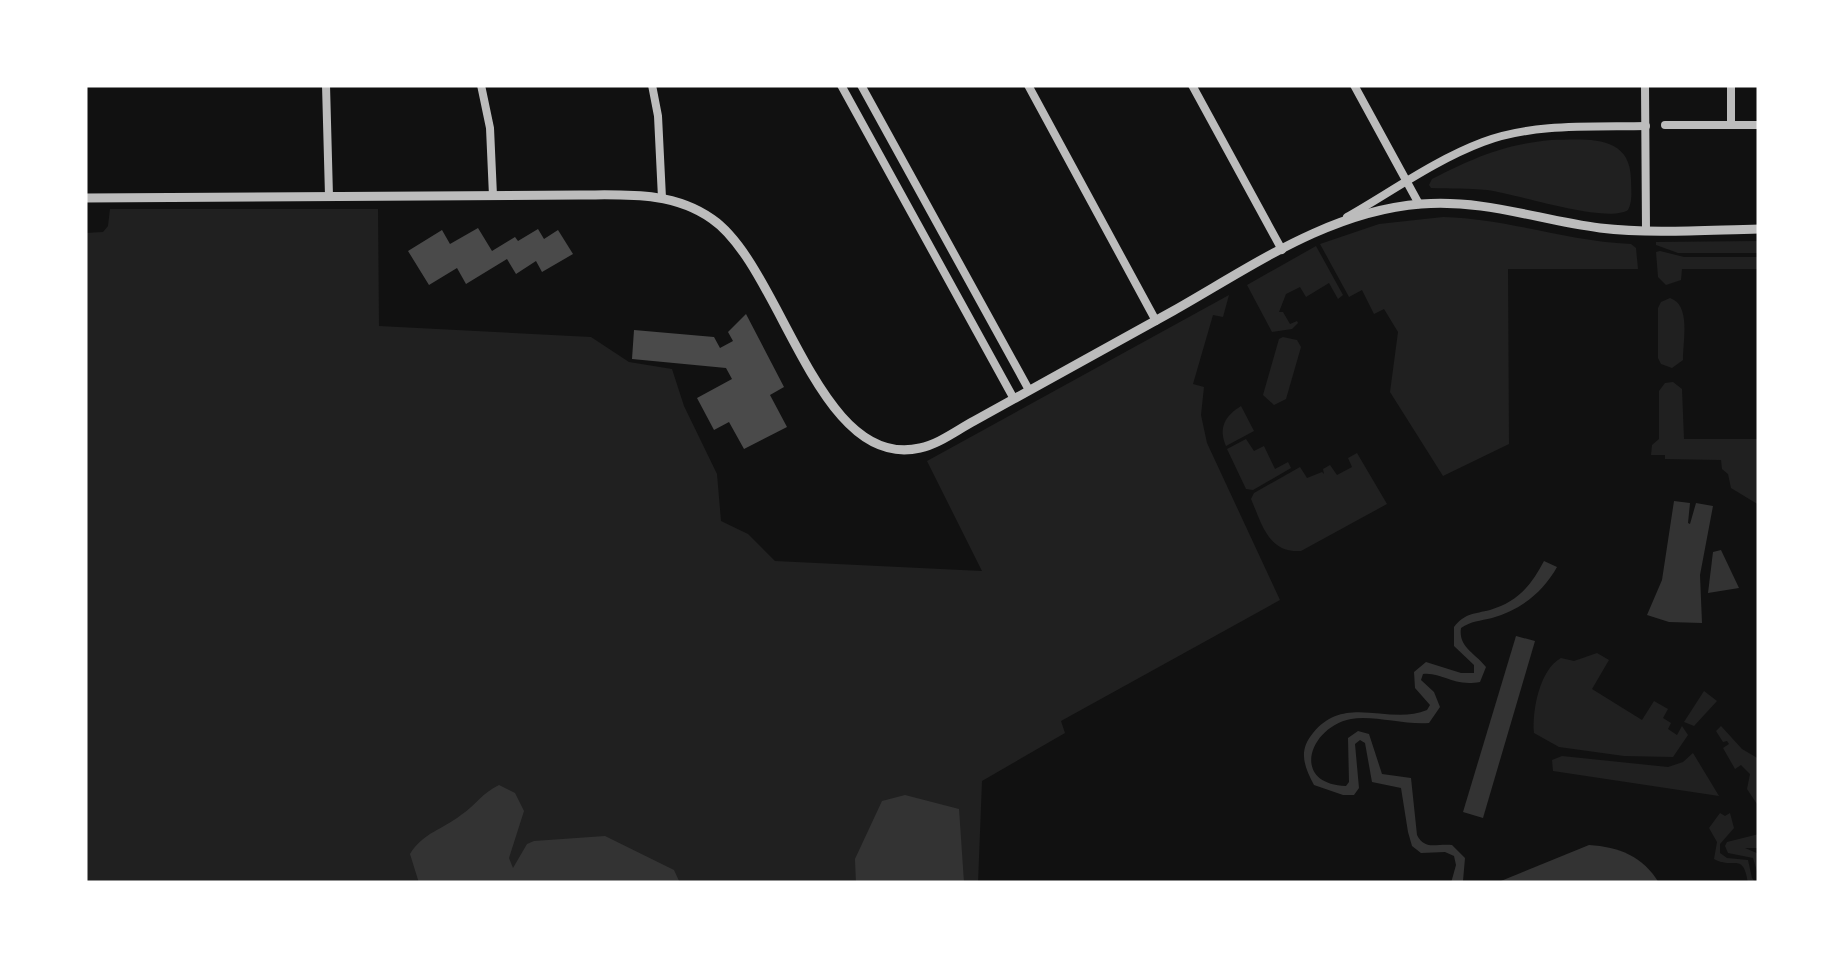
<svg xmlns="http://www.w3.org/2000/svg" width="1844" height="968" font-family="'Fira Sans',sans-serif">
	<style>
		.green { fill: #202020 }
		.water { fill: #333 }
		.building { fill: #4a4a4a }
		.lines { fill: none; stroke-linecap: round; stroke-linejoin: round }
		.minor { stroke: #bcbcbc; stroke-width: 8 }
		.tertiary { stroke: #bcbcbc; stroke-width: 9 }
	</style>
	<rect width="100%" height="100%" fill="#111"/>
	<!-- green -->
	<g class="green">
		<path d="M1551 140C1585 140 1630 133 1631 179 1631 190 1633 200 1628 210 1606 224 1518 194 1487 190 1469 188 1450 189 1431 188L1429 185 1432 179C1476 157 1502 145 1551 140Z"/>
		<polygon points="110,209 378,209 379,326 591,337 629,362 672,369 684,406 717,474 721,521 748,534 775,561 982,571 927,461 1229,295 1223,317 1213,315 1193,384 1204,387 1201,415 1207,443 1280,600 1061,721 1065,733 982,781 978,883 85,883 85,233 103,232 108,226"/>
		<path d="M1443 217C1510 219 1565 241 1631 244L1636 248 1638 269H1508L1509 444 1443 476 1390 392 1398 332 1384 309 1374 314 1362 290 1349 297 1320 244 1379 224Z"/>
		<polygon points="1759,241 1759,253 1678,253 1656,245 1656,242"/>
		<polygon points="1316,246 1343,295 1338,299 1329,283 1306,297 1300,287 1286,294 1279,312 1283,312 1290,324 1297,321 1298,323 1292,329 1272,332 1247,285"/>
		<polygon points="1660,251 1684,257 1759,257 1759,269 1682,269 1681,280 1666,285 1658,277 1656,252"/>
		<path d="M1670 298C1691 305 1683 340 1683 360L1672 368 1661 364 1658 358V308L1661 302Z"/>
		<polygon points="1283,337 1297,340 1301,347 1286,399 1274,405 1263,395 1279,339"/>
		<polygon points="1673,382 1682,389 1684,439 1759,439 1759,505 1731,488 1728,474 1722,469 1721,460 1665,459 1665,455 1651,455 1652,445 1659,439 1659,391 1665,383"/>
		<path d="M1241 406 1254 431 1226 446C1218 428 1225 416 1241 406Z"/>
		<polygon points="1246,439 1254,451 1264,446 1275,469 1288,462 1291,468 1253,490 1246,489 1227,449"/>
		<path d="M1357 453 1387 504 1301 551C1268 553 1262 524 1251 499L1254 493 1300 467 1307 478 1322 472 1324 474 1323 469 1330 465 1337 475 1352 467 1348 458Z"/>
		<path d="M1597 653 1609 660 1592 689 1642 720 1654 701 1668 709 1663 718 1671 723 1668 729 1677 735 1682 726 1688 735 1673 757 1624 756 1559 747 1534 733C1532 710 1540 669 1561 658L1574 661Z"/>
		<polygon points="1704,691 1717,701 1694,726 1684,722"/>
		<polygon points="1721,726 1742,749 1759,759 1759,807 1747,789 1750,774 1741,765 1735,769 1723,748 1729,744 1727,741 1723,742 1716,731"/>
		<polygon points="1693,753 1719,796 1553,771 1552,760 1562,756 1668,767 1683,762"/>
		<path d="M1720 813 1725 816 1730 813 1734 828 1720 844V853L1727 858 1748 860 1752 878 1756 883H1748C1743 851 1734 870 1714 859L1717 842 1709 828Z"/>
		<polygon points="1759,834 1759,848 1745,848 1759,854 1759,878 1753,858 1728,853 1725,846 1727,842"/>
	</g>
	<!-- water -->
	<g class="water">
		<polygon points="1674,501 1690,503 1688,523 1690,524 1696,503 1713,506 1700,575 1702,623 1669,622 1647,615 1662,580"/>
		<polygon points="1721,550 1739,588 1708,593 1713,552"/>
		<path d="M1544 561 1557 567C1543 592 1521 610 1492 618 1480 621 1471 621 1461 628 1458 647 1475 653 1486 667L1480 682C1452 687 1443 672 1423 674L1421 680 1434 692 1440 707 1429 723C1404 725 1373 715 1351 719 1309 727 1290 784 1346 786L1349 782 1348 738 1358 731 1369 734 1382 774 1411 778 1417 835C1425 851 1437 843 1452 845L1465 858 1463 881 1451 883 1456 865 1454 856 1445 852 1421 853 1412 846 1408 832 1401 788 1372 782 1365 743 1360 740 1355 744 1359 788 1354 795H1343L1314 785C1304 766 1298 751 1313 733 1345 693 1389 726 1427 710L1430 705 1415 688 1414 672 1426 662 1461 673H1474V665L1454 646V627C1465 613 1474 614 1490 610 1517 602 1531 586 1544 561Z"/>
		<polygon points="1516,636 1535,641 1483,818 1463,812"/>
		<path d="M499 785 515 793 524 811 509 858 513 868 527 844 534 841 605 836 674 870 680 883H419L410 854C424 832 442 830 461 815 476 805 482 793 499 785Z"/>
		<polygon points="905,795 959,809 964,883 856,883 855,859 882,801"/>
		<path d="M1589 845C1619 847 1643 856 1659 883H1496Z"/>
	</g>
	<!-- building -->
	<g class="building">
		<polygon points="478,228 492,251 515,237 518,241 538,229 544,239 558,230 573,254 542,272 536,261 516,274 507,259 466,284 457,268 429,285 408,251 442,230 450,244"/>
		<polygon points="746,314 784,387 770,395 787,427 744,449 729,422 714,430 697,398 732,379 726,368 632,359 634,330 714,337 720,348 733,341 728,332"/>
	</g>
	<g class="lines">
		<!-- minor -->
		<g class="minor">
			<polyline points="326,85 329,196"/>
			<polyline points="481,85 490,128 493,196"/>
			<polyline points="652,85 658,116 662,198"/>
			<polyline points="841,85 1014,399"/>
			<polyline points="861,85 1029,390"/>
			<polyline points="1028,85 1156,321"/>
			<polyline points="1192,85 1282,250"/>
			<polyline points="1354,85 1419,204"/>
			<polyline points="1645,85 1646,230"/>
			<polyline points="1665,125 1759,125"/>
			<polyline points="1731,125 1731,85"/>
			<path d="M1347 217C1391 192 1435 160 1483 142 1534 123 1592 127 1646 126"/>
		</g>
		<!-- tertiary -->
		<path class="tertiary" d="M85 198 580 195C625 195 673 191 712 219 782 267 818 472 920 448 939 444 957 430 974 421 1040 384 1107 348 1173 311 1251 267 1329 211 1421 204 1485 199 1538 220 1600 228 1652 234 1707 230 1759 229"/>
	</g>
	<!-- border -->
	<rect width="1844" height="968" fill="none" stroke="#ffffff" stroke-width="175"/>
</svg>
